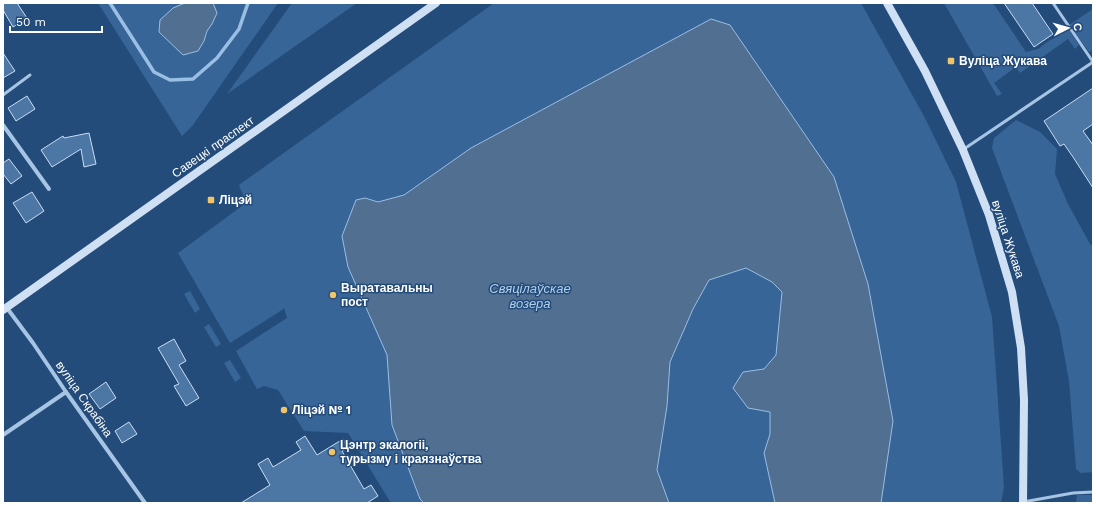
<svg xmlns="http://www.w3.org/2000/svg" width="1096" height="506" font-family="'Work Sans',sans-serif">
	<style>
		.green { fill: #376597 }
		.water { fill: #516f91; stroke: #9abfe5 }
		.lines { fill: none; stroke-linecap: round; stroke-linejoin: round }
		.stream { stroke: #9abfe5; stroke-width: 3.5 }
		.building { fill: #4c76a3; stroke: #c9ddf4 }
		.lane { stroke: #a6c4e4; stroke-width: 3 }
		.street { stroke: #a6c4e4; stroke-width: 4 }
		.secondary { stroke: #cfe0f4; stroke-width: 8 }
		.poi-dot { fill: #efc46a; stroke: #244c7a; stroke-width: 1.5 }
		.labels { text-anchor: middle; stroke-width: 3; stroke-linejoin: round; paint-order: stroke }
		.poi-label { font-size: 12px; font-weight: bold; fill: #fff; stroke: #244c7a; text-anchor: start }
		.street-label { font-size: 12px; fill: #fff; stroke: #244c7a }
		.water-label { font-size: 13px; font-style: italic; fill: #b1ceec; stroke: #244c7a }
	</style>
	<rect width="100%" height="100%" fill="#244c7a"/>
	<!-- green -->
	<g class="green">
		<polygon points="98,3 278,3 193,125 182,136"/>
		<polygon points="292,3 357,3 227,94"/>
		<polygon points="494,3 861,3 925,118 956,182 992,317 1004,487 1001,503 881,503 893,421 868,284 834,177 730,25 711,19 471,148 404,195 378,202 365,198 348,267 387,355 392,425 420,499 424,503 391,503 348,433 304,431 278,390 264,386 257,389 236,351 287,318 284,308 282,310 230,343 178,253 246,203 239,185"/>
		<polygon points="944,3 993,3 1026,52 1038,49 1067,27 1079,45 1075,49 1068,39 1020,73 1016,67 994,83 1002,94 997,96"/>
		<polygon points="1093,9 1093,50 1089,52 1069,25"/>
		<polygon points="1016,120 1040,132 1057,149 1055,174 1068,204 1090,244 1093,246 1093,472 1081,473 1076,469 1069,381 1059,326 992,148 994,138"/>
		<polygon points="746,268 772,282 782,292 776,355 764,369 743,372 748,408 770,411 770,434 764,453 775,503 669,503 657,470 667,406 670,362 693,309 709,280"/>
		<polygon points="190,291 200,309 195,313 184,294"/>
		<polygon points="209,324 221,344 216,347 204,327"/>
		<polygon points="230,360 241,378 235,382 224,363"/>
		<polygon points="1077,495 1093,495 1093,503 1076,503"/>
	</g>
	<!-- water -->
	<g class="water">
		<polygon points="185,3 213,3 217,13 212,24 207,31 204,41 198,51 183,55 159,32 160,20 173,8"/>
		<polygon points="711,19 730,25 834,177 868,284 893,421 881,503 775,503 764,453 770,434 770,412 748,408 733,388 743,372 764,369 776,355 782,292 772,282 746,268 709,280 693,309 670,362 667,406 657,470 669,503 424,503 420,499 392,425 387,355 348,267 342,236 356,200 365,198 378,202 404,195 471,148"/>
	</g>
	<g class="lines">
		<!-- stream -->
		<polyline class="stream" points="110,3 154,72 170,80 193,79 217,58 239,29 248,3"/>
	</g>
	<!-- building -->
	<g class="building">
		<polygon points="3,3 17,3 27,18 13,27 3,10"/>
		<polygon points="1004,3 1032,3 1053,34 1034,47"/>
		<polygon points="3,53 15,71 3,78"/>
		<polygon points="1093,88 1093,124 1083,131 1093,145 1093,188 1073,157 1064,144 1060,146 1044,121"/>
		<polygon points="27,96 35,109 16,121 8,108"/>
		<polygon points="89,133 96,164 84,167 81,149 52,167 41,150 63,136 64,138"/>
		<polygon points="9,159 22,176 11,184 3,174 3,163"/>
		<polygon points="32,192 44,211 26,223 13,203"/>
		<polygon points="174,339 186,361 179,365 199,398 186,406 174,386 179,384 158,348"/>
		<polygon points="106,382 116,398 100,409 89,394"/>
		<polygon points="129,422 137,434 122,443 115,431"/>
		<polygon points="305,436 317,455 343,439 348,448 342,451 364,489 371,485 378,496 367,503 241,503 270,485 258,464 268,458 273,467 301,450 296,442"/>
	</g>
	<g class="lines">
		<!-- lane -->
		<g class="lane">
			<polyline points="1053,3 1093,62"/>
			<polyline points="3,95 30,75"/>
			<polyline points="964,149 1093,62"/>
			<polyline points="1023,502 1073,493 1093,492"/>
		</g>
		<!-- street -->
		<g class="street">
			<polyline points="3,125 49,189"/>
			<polyline points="7,308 33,343 66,392 145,503"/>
			<polyline points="3,435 66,392"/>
		</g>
		<!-- secondary -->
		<g class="secondary">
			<polyline points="887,3 925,71 963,150 989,215 1012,292 1021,348 1024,400 1023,503"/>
			<polyline points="3,310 436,3"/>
		</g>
	</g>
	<!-- markers -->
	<g class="poi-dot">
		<rect x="947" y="57" width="8" height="8" rx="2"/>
		<rect x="207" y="196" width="8" height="8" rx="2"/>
		<circle cx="333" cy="295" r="4"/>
		<circle cx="284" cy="410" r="4"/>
		<circle cx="332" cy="452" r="4"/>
	</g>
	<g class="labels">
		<!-- poi labels -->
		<g class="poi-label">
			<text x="959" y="65">Вуліца Жукава</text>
			<text x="219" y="204">Ліцэй</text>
			<text x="341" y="292">Выратавальны<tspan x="341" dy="14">пост</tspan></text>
			<text x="292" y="414">Ліцэй № 1</text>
			<text x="340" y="449">Цэнтр экалогіі,<tspan x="340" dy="14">турызму і краязнаўства</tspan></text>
		</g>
		<!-- street labels -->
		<g class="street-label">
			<text transform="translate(213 147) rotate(-35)" y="4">Савецкі праспект</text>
			<text transform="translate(1008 239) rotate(72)" y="4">вуліца Жукава</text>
			<text transform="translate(84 399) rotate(55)" y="4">вуліца Скрабіна</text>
		</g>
		<!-- water labels -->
		<g class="water-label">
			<text x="530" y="293">Свяцілаўскае<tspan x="530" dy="15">возера</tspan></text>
		</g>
	</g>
	<!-- border -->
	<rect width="1096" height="506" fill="none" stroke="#ffffff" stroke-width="8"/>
	<!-- north arrow -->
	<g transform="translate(1068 28) rotate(84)" stroke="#244c7a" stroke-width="3" paint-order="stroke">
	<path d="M0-3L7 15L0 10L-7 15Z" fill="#ffffff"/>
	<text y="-6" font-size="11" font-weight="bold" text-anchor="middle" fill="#ffffff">С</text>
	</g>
	<!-- scale -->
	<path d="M10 26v6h92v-6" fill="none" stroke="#ffffff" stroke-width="2"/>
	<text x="16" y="26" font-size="12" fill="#ffffff" stroke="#244c7a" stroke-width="3" paint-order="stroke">50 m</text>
</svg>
